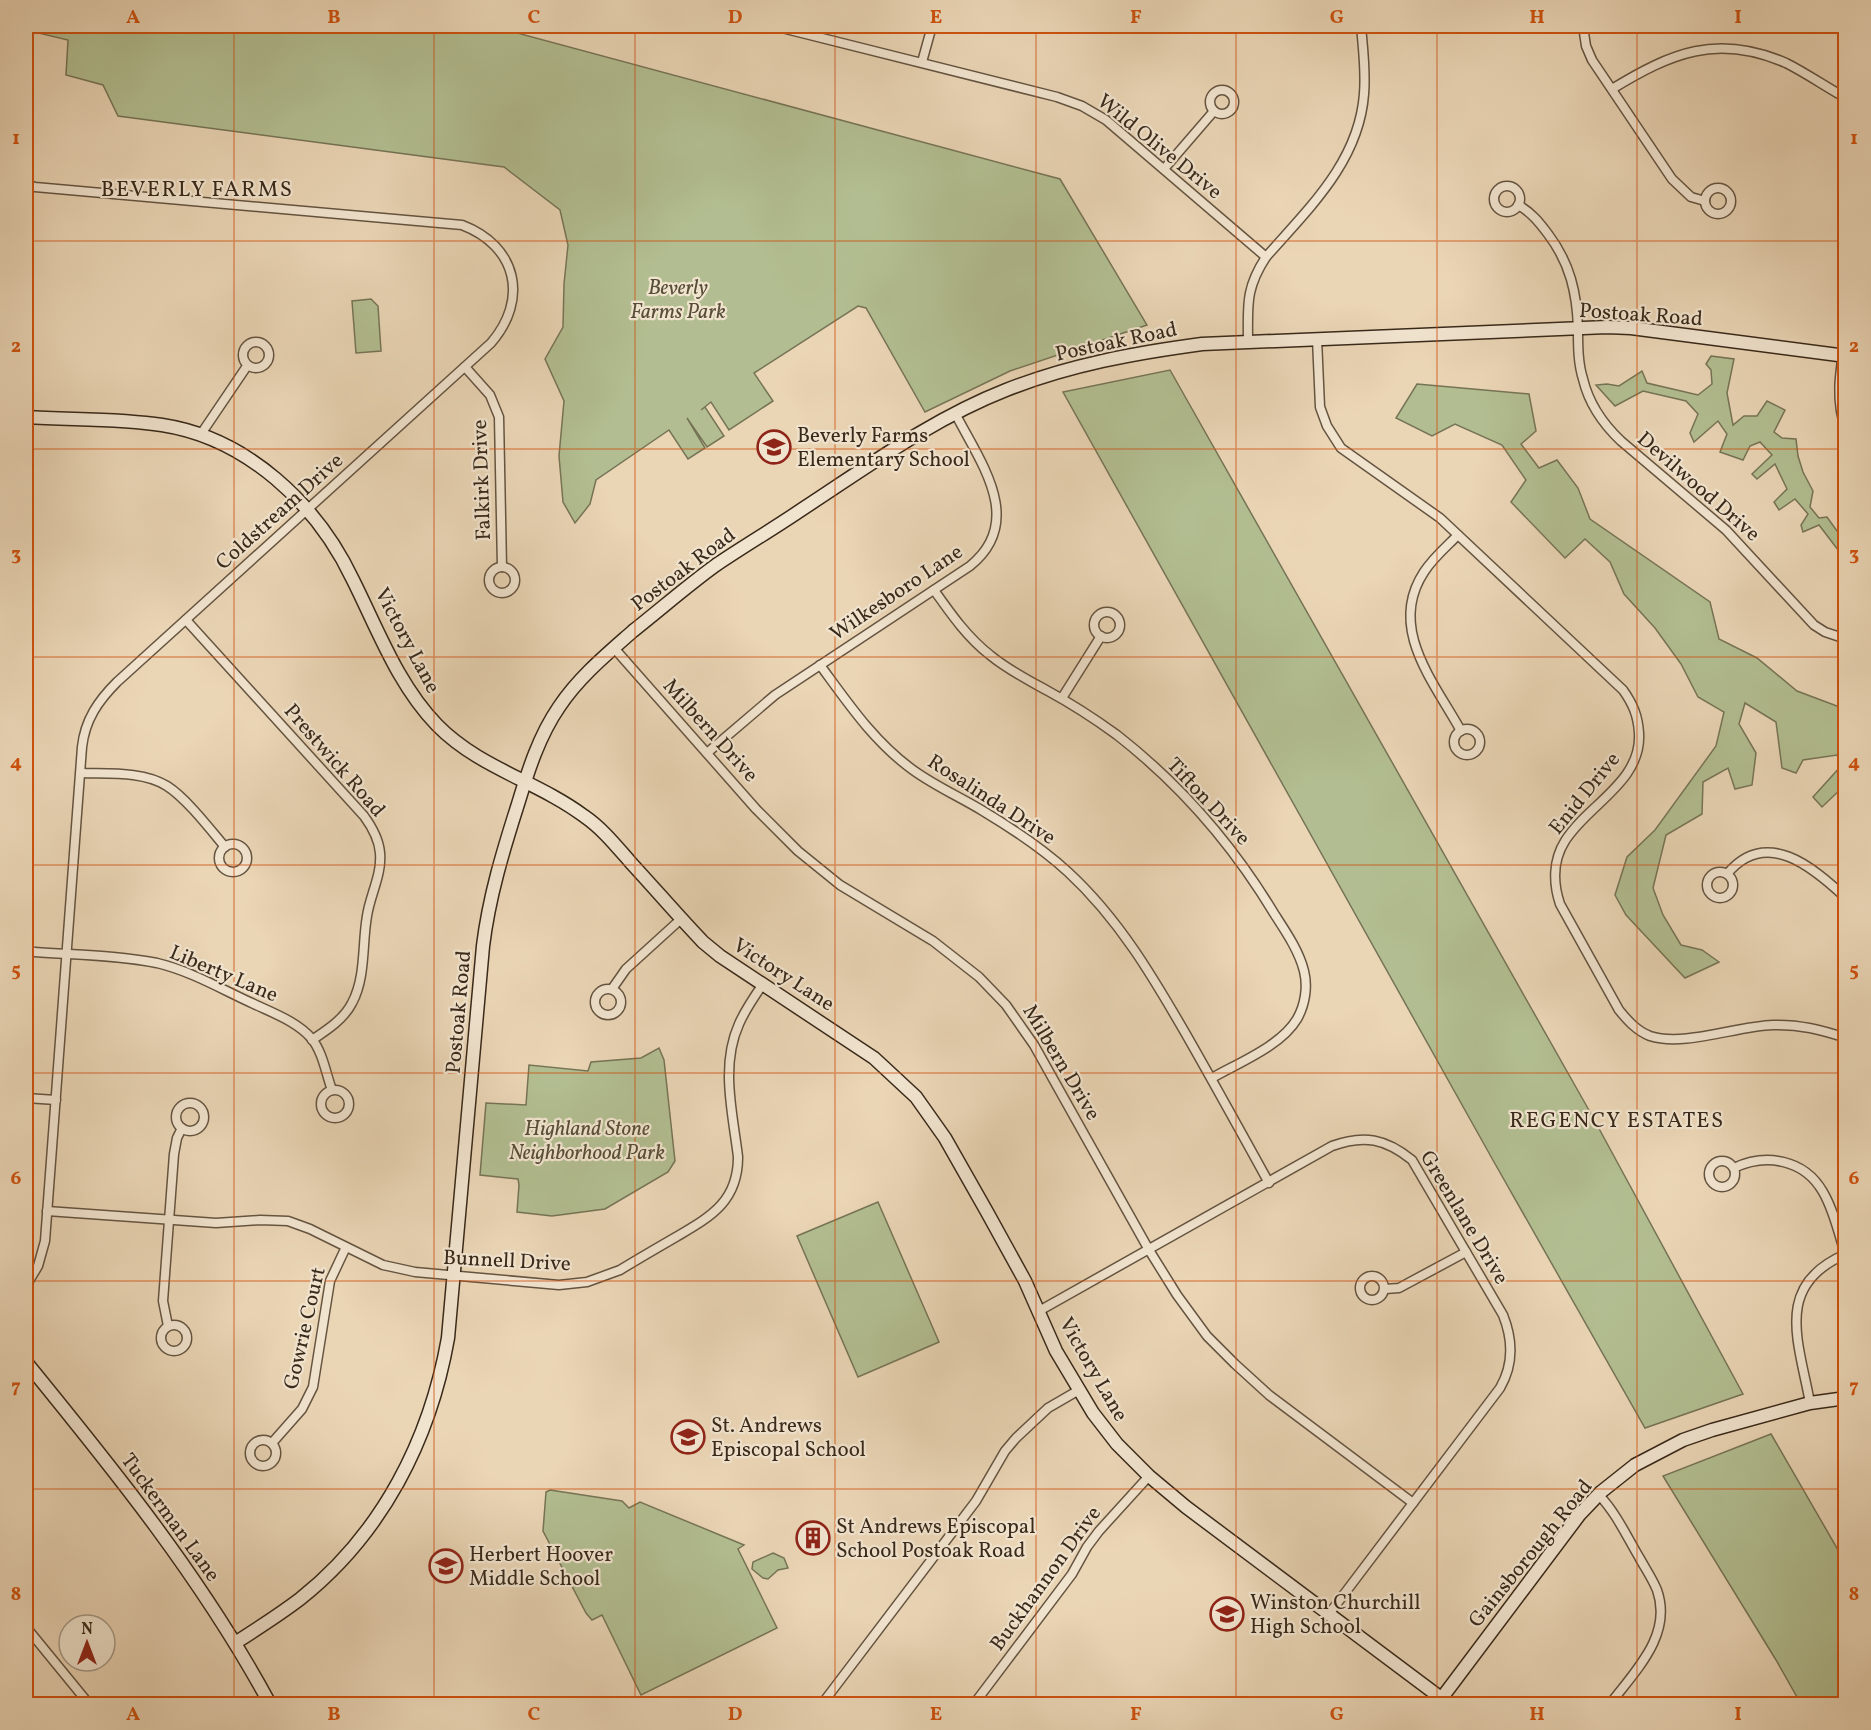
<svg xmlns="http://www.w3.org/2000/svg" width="1871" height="1730" font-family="Vollkorn,serif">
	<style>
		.green { fill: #b2be91; stroke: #767456; stroke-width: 1.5 }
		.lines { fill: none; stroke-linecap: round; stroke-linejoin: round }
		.street-casing { stroke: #655441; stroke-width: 11 }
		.secondary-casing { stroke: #39291a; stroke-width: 15 }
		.street { stroke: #f1e4cf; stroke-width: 8 }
		.secondary { stroke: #f1e4cf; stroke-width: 12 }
		.grid { fill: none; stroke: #ce520e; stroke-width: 1.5; stroke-opacity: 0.55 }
		.labels { text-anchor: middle; stroke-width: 4.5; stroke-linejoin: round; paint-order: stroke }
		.street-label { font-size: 21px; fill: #39291a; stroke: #f1e4cf }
		.park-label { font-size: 21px; font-style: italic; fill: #574e38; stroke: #f1e4cf }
		.poi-label { font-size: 21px; fill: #39291a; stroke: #f1e4cf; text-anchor: start }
		.neighbourhood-label { font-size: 22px; letter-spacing: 1.5px; fill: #39291a; stroke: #f1e4cf }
		.neatline { fill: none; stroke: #ce520e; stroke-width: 2 }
		.grid-label { font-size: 20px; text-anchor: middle; font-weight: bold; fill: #ce520e }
	</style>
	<rect width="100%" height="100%" fill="#ead5b5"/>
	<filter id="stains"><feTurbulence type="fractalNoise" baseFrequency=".00333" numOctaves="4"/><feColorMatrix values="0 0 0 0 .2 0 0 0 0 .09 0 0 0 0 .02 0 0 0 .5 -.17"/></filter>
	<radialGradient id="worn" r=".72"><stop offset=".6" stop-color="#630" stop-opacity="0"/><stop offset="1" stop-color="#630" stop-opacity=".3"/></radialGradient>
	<!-- green -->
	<g class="green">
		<polygon points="26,26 491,26 1060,179 1147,325 1010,371 925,412 866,308 858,306 754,373 773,401 729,430 711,402 701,410 705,407 724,436 707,447 687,418 705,448 688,459 669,430 596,480 590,504 575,523 563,502 559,456 564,401 545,359 563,327 564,284 568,245 560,210 504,167 118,116 103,85 66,75 68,40 26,30"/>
		<polygon points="371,299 378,306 381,351 356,353 352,301"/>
		<polygon points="1711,356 1734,359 1727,393 1733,425 1744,416 1757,416 1767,401 1785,410 1774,432 1782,438 1796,439 1798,456 1803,472 1813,491 1810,507 1819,518 1827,517 1845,542 1845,559 1819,525 1803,532 1801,525 1808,514 1795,499 1779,510 1774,502 1787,489 1775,464 1757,479 1752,474 1772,455 1760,442 1750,446 1743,460 1720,452 1727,434 1718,421 1694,442 1690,433 1698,414 1686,401 1643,391 1615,406 1596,385 1607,384 1619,386 1642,371 1647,383 1698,395 1712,384 1711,370 1706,364"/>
		<polygon points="1170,370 1590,1112 1743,1394 1645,1428 1494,1162 1063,392"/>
		<polygon points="1417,384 1529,394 1536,431 1521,444 1539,468 1557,460 1578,488 1590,519 1710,602 1719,639 1757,658 1797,691 1845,709 1845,785 1822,807 1813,797 1841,766 1837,755 1803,760 1796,773 1782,768 1776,722 1745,703 1739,724 1756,753 1752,785 1735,789 1728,768 1703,782 1702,814 1666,835 1653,888 1663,915 1681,945 1702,950 1719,962 1685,978 1626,915 1615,895 1627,857 1655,830 1716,746 1724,712 1698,697 1681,664 1655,628 1624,594 1610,562 1585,539 1565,558 1511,502 1526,480 1502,445 1455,424 1432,436 1396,418"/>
		<polygon points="659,1048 664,1060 675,1161 668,1172 605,1209 552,1216 517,1212 519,1185 518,1179 480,1175 486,1103 526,1105 529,1065 588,1071 591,1062 641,1058"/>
		<polygon points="878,1202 939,1342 858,1377 797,1236"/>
		<polygon points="1771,1434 1845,1562 1845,1704 1801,1704 1776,1660 1663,1476"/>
		<polygon points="550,1490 622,1501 629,1508 640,1502 744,1545 738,1549 777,1628 641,1695 602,1615 592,1620 586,1613 543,1531 546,1492"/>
		<polygon points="773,1553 784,1558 788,1568 778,1570 768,1579 763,1578 752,1569 753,1562"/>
	</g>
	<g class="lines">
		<defs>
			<g id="street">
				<polyline points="774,26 1057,97 1082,106 1106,120 1266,257"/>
				<polyline points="1583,26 1586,46 1592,60 1672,179 1691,197 1705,201"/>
				<polyline points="922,62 932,26"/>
				<path d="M1612 89C1671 53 1717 33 1786 63 1806 73 1826 87 1846 98"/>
				<circle cx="1222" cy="102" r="12"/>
				<polyline points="1164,169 1214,111"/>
				<path d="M26 184 35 187 462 225C517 246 529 299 491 343L117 682C98 701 85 720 82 747L45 1241 38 1266 26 1286"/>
				<circle cx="1507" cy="199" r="13"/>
				<circle cx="1718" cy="201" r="13"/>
				<path d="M1518 205C1531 212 1539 222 1548 234 1570 263 1577 293 1578 329 1578 346 1578 363 1583 379 1589 404 1603 424 1621 441L1726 530 1814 625 1825 632 1846 639"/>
				<path d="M1846 334C1841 367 1834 398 1846 430"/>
				<path d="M1317 339 1320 407 1327 426 1341 448 1440 518 1623 690C1633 704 1638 716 1639 733 1642 782 1587 805 1565 841 1553 860 1553 883 1560 904L1619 1010C1628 1021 1637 1031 1650 1036 1684 1047 1737 1026 1773 1025 1799 1024 1822 1030 1846 1038"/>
				<circle cx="256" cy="355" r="13"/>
				<path d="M1248 342C1248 306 1245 289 1266 257 1308 209 1359 162 1364 94 1366 71 1363 49 1361 26"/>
				<polyline points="465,367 490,395 499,417 502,567"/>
				<polyline points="201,434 247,366"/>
				<path d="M1458 535C1446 547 1433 558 1424 572 1387 628 1434 682 1461 731"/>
				<circle cx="502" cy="580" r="13"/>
				<path d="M934 590C951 614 967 637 990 655 1008 670 1028 680 1048 691 1072 704 1095 719 1117 735 1181 785 1233 845 1275 915 1286 932 1299 951 1304 971 1308 987 1305 1005 1297 1019 1281 1046 1238 1063 1212 1078"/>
				<circle cx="1107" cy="625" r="13"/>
				<path d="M186 620 364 816C372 827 379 839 380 853 382 875 370 895 367 916 362 944 366 977 352 1003 344 1019 327 1030 312 1040"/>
				<polyline points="614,648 756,809 798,851 840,885 933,941 979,977 1006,1005 1034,1045 1149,1250 1177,1295 1207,1336 1235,1364 1269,1395 1413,1503"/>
				<path d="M820 665C848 703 874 742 913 770 935 786 960 797 983 811 1013 829 1042 848 1068 872 1119 919 1153 977 1187 1036 1215 1085 1242 1134 1269 1183"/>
				<polyline points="1062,698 1101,636"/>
				<circle cx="1467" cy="742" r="13"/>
				<path d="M707 753 775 695 970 566C1026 521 980 462 955 413"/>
				<path d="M81 773C108 774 143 771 167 786 186 798 210 829 225 847"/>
				<circle cx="233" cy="858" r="14"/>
				<circle cx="1720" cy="885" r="13"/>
				<path d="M1727 874C1766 827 1813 867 1846 898"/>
				<path d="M26 950 35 952C75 955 117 955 157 963 191 971 223 990 254 1004 273 1013 298 1022 312 1039 323 1053 326 1074 332 1090"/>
				<circle cx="608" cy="1002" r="13"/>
				<polyline points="612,989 626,969 681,919"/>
				<circle cx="335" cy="1104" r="14"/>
				<polyline points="26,1098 56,1100"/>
				<circle cx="190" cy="1117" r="14"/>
				<circle cx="1722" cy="1174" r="13"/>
				<path d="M1734 1168C1766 1153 1804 1159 1823 1192 1834 1211 1839 1234 1845 1254"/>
				<path d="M47 1211 216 1223 260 1220 288 1221 310 1229 383 1265 415 1272 559 1285 587 1282 620 1270C638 1259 657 1248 676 1237 710 1217 738 1202 738 1157 733 1114 720 1066 739 1024 745 1010 754 997 763 984"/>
				<circle cx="1372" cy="1288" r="12"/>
				<polyline points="1385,1289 1399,1288 1466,1252"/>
				<path d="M1039 1311 1332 1146C1364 1134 1386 1139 1412 1160L1503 1315C1513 1340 1514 1364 1500 1388L1329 1614"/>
				<circle cx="174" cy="1338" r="13"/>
				<polyline points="168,1326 163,1301 174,1154 177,1138 182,1128"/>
				<path d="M1810 1403C1799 1342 1773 1285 1846 1254"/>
				<circle cx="263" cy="1453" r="13"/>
				<polyline points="272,1443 302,1409 313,1387 330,1281 346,1247"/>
				<path d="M1599 1495C1616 1513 1626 1535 1639 1557 1645 1568 1652 1578 1657 1590 1673 1635 1635 1671 1610 1704"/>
				<polyline points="26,1627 89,1704"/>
				<polyline points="822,1704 976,1501 1005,1451 1016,1438 1048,1408 1079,1390"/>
				<polyline points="974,1704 1072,1574 1087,1547 1099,1531 1149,1476"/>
			</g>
			<g id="secondary">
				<path d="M26 417C71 420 117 418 162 425 247 438 317 504 353 580 378 630 398 685 437 725 479 768 537 781 584 816 603 829 617 847 632 864 656 890 679 917 703 942L720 956 874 1058 916 1097 945 1138 987 1212 1025 1281 1056 1351 1093 1413 1117 1444 1149 1476 1186 1507 1441 1698"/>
				<path d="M26 1362C115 1471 203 1580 270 1704"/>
				<path d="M235 1643C257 1629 279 1615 300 1599 382 1534 430 1440 448 1338L483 946C489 897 503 851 518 804 528 771 539 736 559 707 579 677 607 654 633 631 661 609 687 586 716 565 744 546 773 529 801 510 867 467 932 419 1006 390 1069 365 1135 353 1202 344L1607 327 1631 328 1846 356"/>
				<polyline points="1438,1703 1580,1514 1601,1492 1635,1465 1683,1440 1712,1430 1810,1403 1846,1398"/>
			</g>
		</defs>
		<!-- street casing -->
		<use href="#street" class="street-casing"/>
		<!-- secondary casing -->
		<use href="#secondary" class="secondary-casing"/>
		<!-- street -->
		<use href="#street" class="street"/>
		<!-- secondary -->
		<use href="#secondary" class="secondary"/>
	</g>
	<!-- grid -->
	<path class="grid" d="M234 26V1704M434 26V1704M635 26V1704M835 26V1704M1036 26V1704M1236 26V1704M1437 26V1704M1637 26V1704M26 241H1846M26 449H1846M26 657H1846M26 865H1846M26 1073H1846M26 1281H1846M26 1489H1846"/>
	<!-- icons -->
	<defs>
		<symbol id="school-ring" viewBox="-11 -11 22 22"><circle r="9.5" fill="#f1e4cf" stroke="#8f2418" stroke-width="1.5"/><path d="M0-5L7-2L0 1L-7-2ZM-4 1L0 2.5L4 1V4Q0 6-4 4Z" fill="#8f2418"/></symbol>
		<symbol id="building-ring" viewBox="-11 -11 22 22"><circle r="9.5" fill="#f1e4cf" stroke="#8f2418" stroke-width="1.5"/><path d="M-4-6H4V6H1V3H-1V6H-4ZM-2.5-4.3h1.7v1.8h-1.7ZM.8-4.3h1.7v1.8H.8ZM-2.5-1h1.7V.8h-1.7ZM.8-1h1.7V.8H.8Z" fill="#8f2418"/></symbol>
	</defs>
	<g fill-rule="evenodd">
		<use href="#school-ring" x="755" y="428" width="38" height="38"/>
		<use href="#school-ring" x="669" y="1418" width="38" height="38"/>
		<use href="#building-ring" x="794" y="1519" width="38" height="38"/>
		<use href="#school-ring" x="427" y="1547" width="38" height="38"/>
		<use href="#school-ring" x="1208" y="1595" width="38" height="38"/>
	</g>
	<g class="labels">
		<!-- street labels -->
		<g class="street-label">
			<text transform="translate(1160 146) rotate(39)" y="7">Wild Olive Drive</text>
			<text transform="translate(1641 314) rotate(4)" y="7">Postoak Road</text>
			<text transform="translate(1116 341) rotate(-12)" y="7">Postoak Road</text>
			<text transform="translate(481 480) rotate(-92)" y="7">Falkirk Drive</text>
			<text transform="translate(1699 486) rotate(41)" y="7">Devilwood Drive</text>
			<text transform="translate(279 511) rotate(-42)" y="7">Coldstream Drive</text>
			<text transform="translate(683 569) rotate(-37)" y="7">Postoak Road</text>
			<text transform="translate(896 592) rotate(-34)" y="7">Wilkesboro Lane</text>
			<text transform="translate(408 640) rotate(62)" y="7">Victory Lane</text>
			<text transform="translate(711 730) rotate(48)" y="7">Milbern Drive</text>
			<text transform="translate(335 760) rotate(49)" y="7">Prestwick Road</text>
			<text transform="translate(1584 793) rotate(-51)" y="7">Enid Drive</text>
			<text transform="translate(992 799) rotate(33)" y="7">Rosalinda Drive</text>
			<text transform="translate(1209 801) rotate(47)" y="7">Tifton Drive</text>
			<text transform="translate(224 973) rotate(23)" y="7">Liberty Lane</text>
			<text transform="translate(784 974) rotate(33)" y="7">Victory Lane</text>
			<text transform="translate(458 1012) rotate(-85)" y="7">Postoak Road</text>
			<text transform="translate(1062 1062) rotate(59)" y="7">Milbern Drive</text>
			<text transform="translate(1465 1217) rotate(59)" y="7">Greenlane Drive</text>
			<text transform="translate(507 1260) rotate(3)" y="7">Bunnell Drive</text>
			<text transform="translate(304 1328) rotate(-77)" y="7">Gowrie Court</text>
			<text transform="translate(1094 1369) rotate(60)" y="7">Victory Lane</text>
			<text transform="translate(171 1517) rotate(54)" y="7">Tuckerman Lane</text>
			<text transform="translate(1530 1553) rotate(-51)" y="7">Gainsborough Road</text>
			<text transform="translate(1045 1578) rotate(-54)" y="7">Buckhannon Drive</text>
		</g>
		<!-- park labels -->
		<g class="park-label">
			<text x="678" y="294">Beverly<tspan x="678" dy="24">Farms Park</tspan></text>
			<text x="587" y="1135">Highland Stone<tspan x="587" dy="24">Neighborhood Park</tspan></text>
		</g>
		<!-- poi labels -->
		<g class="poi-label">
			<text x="797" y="442">Beverly Farms<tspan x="797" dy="24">Elementary School</tspan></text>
			<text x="711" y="1432">St. Andrews<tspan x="711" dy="24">Episcopal School</tspan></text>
			<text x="836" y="1533">St Andrews Episcopal<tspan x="836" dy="24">School Postoak Road</tspan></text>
			<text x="469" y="1561">Herbert Hoover<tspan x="469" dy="24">Middle School</tspan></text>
			<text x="1250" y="1609">Winston Churchill<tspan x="1250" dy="24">High School</tspan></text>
		</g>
		<!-- neighbourhood labels -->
		<g class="neighbourhood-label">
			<text x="197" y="196">BEVERLY FARMS</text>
			<text x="1617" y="1127">REGENCY ESTATES</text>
		</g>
	</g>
	<!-- margin -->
	<rect width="1871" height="1730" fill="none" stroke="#ead5b5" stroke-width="66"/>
	<!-- north arrow -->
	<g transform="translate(87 1643)"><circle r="28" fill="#f1e4cf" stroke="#a79987" stroke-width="1.5"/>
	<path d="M0-4.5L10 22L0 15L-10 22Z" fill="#8f2418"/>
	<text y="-9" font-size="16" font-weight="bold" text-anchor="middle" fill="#39291a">N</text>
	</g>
	<rect x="33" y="33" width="1805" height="1664" class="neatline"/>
	<g class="grid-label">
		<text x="133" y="23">A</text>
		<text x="334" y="23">B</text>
		<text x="534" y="23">C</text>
		<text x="735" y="23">D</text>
		<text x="936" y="23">E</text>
		<text x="1136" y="23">F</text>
		<text x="1337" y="23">G</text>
		<text x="1537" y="23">H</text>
		<text x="1738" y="23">I</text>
		<text x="16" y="144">1</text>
		<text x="1854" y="144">1</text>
		<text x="16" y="352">2</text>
		<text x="1854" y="352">2</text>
		<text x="16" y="560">3</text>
		<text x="1854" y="560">3</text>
		<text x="16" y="768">4</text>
		<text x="1854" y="768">4</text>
		<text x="16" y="976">5</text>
		<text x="1854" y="976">5</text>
		<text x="16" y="1184">6</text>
		<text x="1854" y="1184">6</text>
		<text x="16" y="1392">7</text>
		<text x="1854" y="1392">7</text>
		<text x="16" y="1600">8</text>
		<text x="1854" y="1600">8</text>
		<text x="133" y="1720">A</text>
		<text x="334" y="1720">B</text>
		<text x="534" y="1720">C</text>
		<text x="735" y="1720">D</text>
		<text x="936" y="1720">E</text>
		<text x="1136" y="1720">F</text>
		<text x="1337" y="1720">G</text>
		<text x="1537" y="1720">H</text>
		<text x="1738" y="1720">I</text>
	</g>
	<rect width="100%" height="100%" filter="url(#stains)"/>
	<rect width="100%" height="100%" fill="url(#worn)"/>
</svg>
